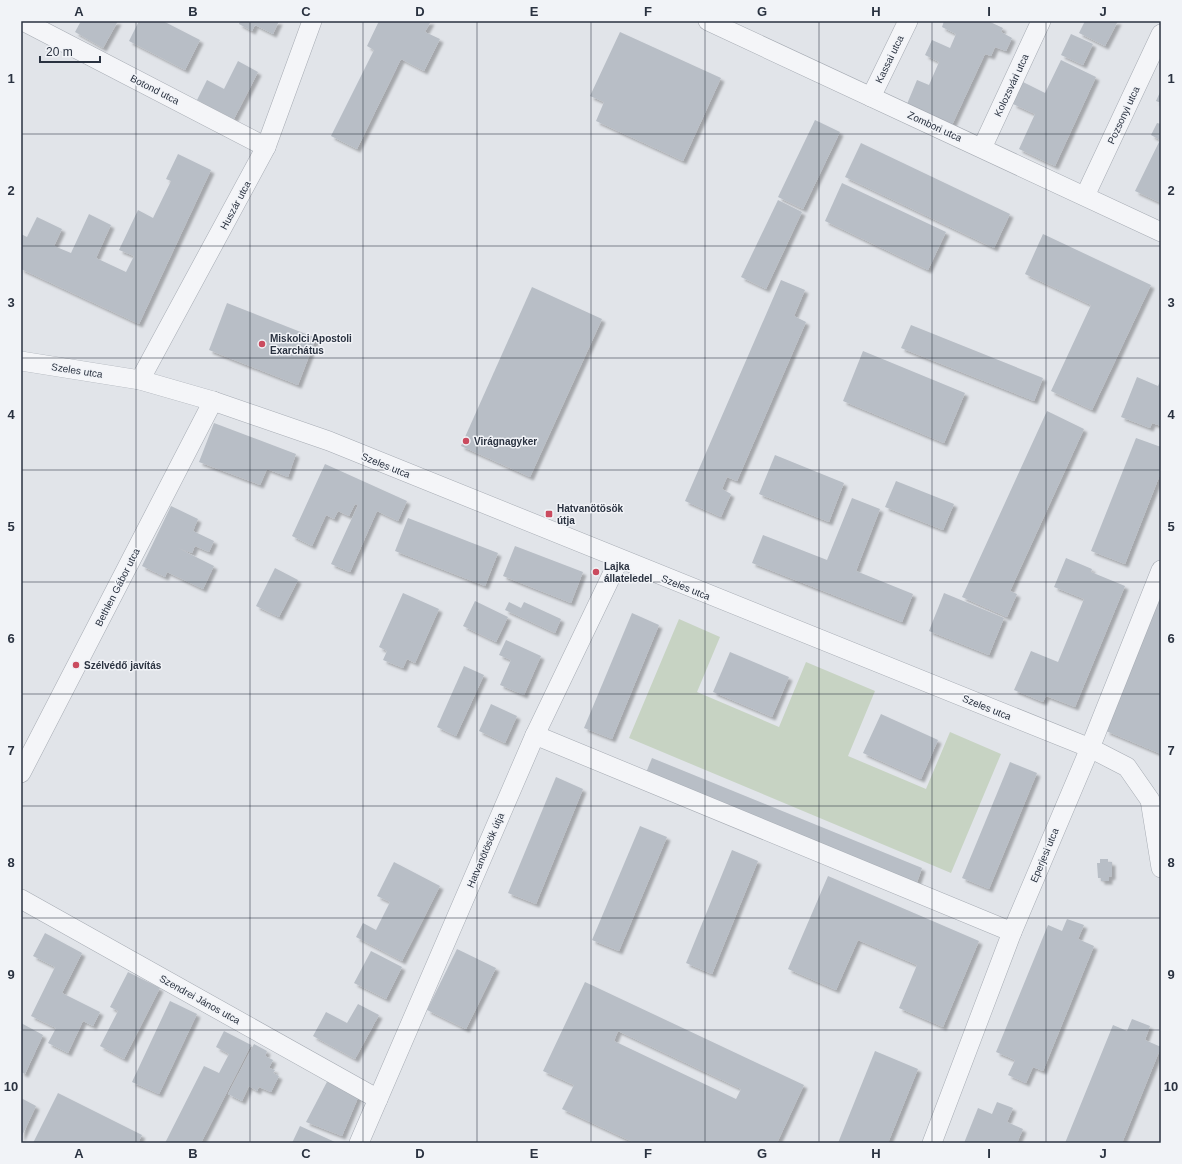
<svg xmlns="http://www.w3.org/2000/svg" width="1182" height="1164" font-family="Arial,sans-serif">
	<style>
		.green { fill: #c7d3c3 }
		.building { fill: #b8bec6; fill-rule: evenodd; filter: url(#shadow) }
		.lines { fill: none; stroke-linecap: round; stroke-linejoin: round }
		.minor-casing { stroke: #a6abb3; stroke-width: 20 }
		.minor { stroke: #f4f5f8; stroke-width: 19 }
		.grid { fill: none; stroke: #2a3240; stroke-width: 1; stroke-opacity: 0.55 }
		.poi-dot { fill: #ca4b5f; stroke: #f1f3f7; stroke-width: 1.5 }
		.labels { text-anchor: middle; stroke-width: 3; stroke-linejoin: round; paint-order: stroke }
		.street-label { font-size: 10px; fill: #2a3240; stroke: #f1f3f7 }
		.poi-label { font-size: 10px; font-weight: bold; fill: #2a3240; stroke: #f1f3f7; text-anchor: start }
		.neatline { fill: none; stroke: #2a3240; stroke-width: 1.5 }
		.grid-label { font-size: 13px; text-anchor: middle; font-weight: bold; fill: #2a3240 }
	</style>
	<defs>
		<filter id="shadow"><feDropShadow dx="3.5" dy="3.5" stdDeviation="1" flood-color="#0004"/></filter>
	</defs>
	<rect width="100%" height="100%" fill="#e1e4e9"/>
	<!-- green -->
	<polygon class="green" points="679,619 720,637 697,692 779,727 806,662 875,691 848,756 926,789 950,732 1001,754 951,873 629,738"/>
	<!-- building -->
	<g class="building">
		<polygon points="81,21 118,21 103,48 75,32"/>
		<polygon points="139,21 163,21 200,40 185,70 129,41"/>
		<polygon points="240,21 279,21 273,34 255,25 252,31 239,24"/>
		<polygon points="379,21 431,21 425,32 440,39 424,71 401,59 357,149 331,136 374,50 367,46"/>
		<polygon points="944,21 988,21 1003,28 1001,32 1012,38 1006,51 995,47 991,56 985,54 952,125 907,104 917,80 929,85 939,62 925,55 932,40 950,48 956,34 942,27"/>
		<polygon points="1085,21 1118,21 1105,46 1079,33"/>
		<polygon points="620,32 721,78 683,161 596,121 604,102 590,96"/>
		<polygon points="1071,34 1093,44 1083,65 1061,55"/>
		<polygon points="1061,60 1096,77 1055,166 1019,149 1035,114 1013,104 1023,82 1045,93"/>
		<polygon points="238,61 258,72 234,119 197,100 207,80 224,89"/>
		<polygon points="1161,90 1161,103 1156,101"/>
		<polygon points="815,120 840,132 803,209 778,197"/>
		<polygon points="1157,123 1161,124 1161,203 1135,191 1160,140 1151,135"/>
		<polygon points="861,143 1010,214 994,248 845,177"/>
		<polygon points="178,154 211,170 139,324 21,269 21,234 27,237 37,217 62,229 54,246 71,253 89,214 111,225 96,258 126,272 134,256 119,250 138,210 153,218 171,181 166,179"/>
		<polygon points="842,183 946,232 928,270 825,221"/>
		<polygon points="778,200 802,212 766,289 741,277"/>
		<polygon points="1043,234 1151,285 1092,410 1051,391 1091,305 1025,274"/>
		<polygon points="781,280 805,290 794,316 806,322 737,481 727,477 722,489 731,494 721,517 685,501"/>
		<polygon points="532,287 602,319 530,477 461,446"/>
		<polygon points="227,303 316,338 298,385 209,350"/>
		<polygon points="911,325 1043,378 1034,401 901,348"/>
		<polygon points="863,351 965,393 944,443 843,401"/>
		<polygon points="1137,377 1158,386 1161,379 1161,426 1152,423 1150,428 1121,417"/>
		<polygon points="1047,411 1084,429 1010,591 1017,594 1007,617 962,597"/>
		<polygon points="214,423 296,454 288,477 267,469 260,485 199,462"/>
		<polygon points="1136,438 1161,447 1161,472 1125,564 1091,551"/>
		<polygon points="775,455 844,483 829,522 759,494"/>
		<polygon points="325,464 407,501 398,521 377,511 350,572 331,564 358,505 355,504 349,516 338,511 334,519 326,515 312,546 292,536"/>
		<polygon points="896,481 954,504 943,530 885,507"/>
		<polygon points="852,498 880,509 856,571 913,594 902,622 752,563 763,535 827,560"/>
		<polygon points="171,506 198,519 193,531 214,541 209,552 195,546 192,553 178,548 214,566 203,589 167,572 165,577 142,566"/>
		<polygon points="408,518 498,553 485,586 395,551"/>
		<polygon points="515,546 583,572 571,603 503,576"/>
		<polygon points="1066,558 1092,569 1091,572 1125,586 1075,707 1046,696 1043,702 1014,690 1031,651 1058,662 1084,599 1054,587"/>
		<polygon points="275,568 298,580 279,617 256,606"/>
		<polygon points="403,593 439,609 415,663 407,659 403,668 383,660 387,651 379,647"/>
		<polygon points="944,593 1004,618 989,655 929,631"/>
		<polygon points="1161,594 1161,754 1106,731"/>
		<polygon points="475,601 508,617 496,642 463,626"/>
		<polygon points="509,602 521,608 524,602 561,619 555,633 505,610"/>
		<polygon points="632,613 659,625 612,739 584,728"/>
		<polygon points="506,640 541,656 524,695 500,685 511,660 499,655"/>
		<polygon points="730,652 789,677 772,717 713,692"/>
		<polygon points="464,666 484,675 456,736 437,727"/>
		<polygon points="491,704 517,716 505,743 479,731"/>
		<polygon points="881,714 938,740 921,779 863,753"/>
		<polygon points="652,758 922,868 916,885 645,775"/>
		<polygon points="1010,762 1037,773 989,889 962,878"/>
		<polygon points="556,777 583,789 536,904 508,893"/>
		<polygon points="640,826 667,837 619,951 592,940"/>
		<polygon points="732,850 758,861 712,974 686,963"/>
		<polygon points="1100,859 1108,859 1108,862 1112,862 1112,876 1109,877 1109,881 1101,881 1101,878 1098,878 1097,863 1100,863"/>
		<polygon points="394,862 440,886 402,961 356,937 363,923 376,930 390,902 377,896"/>
		<polygon points="828,876 979,941 943,1027 899,1008 917,965 858,940 836,990 788,969"/>
		<polygon points="1067,919 1084,925 1078,939 1094,946 1043,1071 1033,1067 1026,1083 1008,1075 1015,1060 996,1052 1048,925 1062,931"/>
		<polygon points="45,933 82,953 62,993 100,1012 93,1026 83,1021 68,1053 48,1043 56,1028 31,1016 55,967 33,956"/>
		<polygon points="457,949 496,968 466,1029 427,1010"/>
		<polygon points="371,951 402,967 386,999 354,983"/>
		<polygon points="128,972 160,988 124,1059 100,1046 118,1011 110,1007"/>
		<path d="M585 982 804 1085 777 1143H635L562 1109 574 1085 543 1071ZM618 1031 741 1089 736 1099 614 1041Z"/>
		<polygon points="170,1001 197,1014 159,1094 132,1082"/>
		<polygon points="358,1004 379,1015 355,1059 313,1036 326,1012 347,1023"/>
		<polygon points="1132,1019 1150,1026 1145,1040 1161,1047 1122,1143 1065,1143 1113,1025 1127,1031"/>
		<polygon points="21,1023 43,1035 25,1074 21,1072"/>
		<polygon points="224,1031 251,1045 201,1143 165,1143 204,1066 219,1073 229,1054 216,1047"/>
		<polygon points="254,1044 267,1051 265,1056 273,1060 269,1068 275,1070 273,1073 279,1076 271,1092 259,1087 257,1091 249,1086 242,1101 228,1094"/>
		<polygon points="875,1051 918,1069 888,1143 838,1143"/>
		<polygon points="329,1078 360,1093 342,1136 306,1122"/>
		<polygon points="58,1093 142,1135 138,1143 33,1143"/>
		<polygon points="21,1098 36,1106 21,1138"/>
		<polygon points="997,1102 1013,1108 1007,1122 1023,1129 1017,1143 964,1143 978,1108 992,1114"/>
		<polygon points="300,1126 337,1143 292,1143"/>
	</g>
	<g class="lines">
		<defs>
			<g id="minor">
				<polyline points="23,21 266,147"/>
				<polyline points="708,21 1161,232"/>
				<polyline points="871,97 908,21"/>
				<polyline points="982,148 1041,21"/>
				<polyline points="1085,196 1161,34"/>
				<polyline points="21,361 140,380 213,401 329,441 1090,748 1127,767 1150,800 1161,868"/>
				<polyline points="140,380 266,147 312,21"/>
				<polyline points="535,735 1012,932"/>
				<polyline points="21,773 213,401"/>
				<polyline points="21,899 378,1099"/>
				<polyline points="359,1143 535,735 619,560"/>
				<polyline points="932,1143 1012,932 1090,748 1161,570"/>
			</g>
		</defs>
		<!-- minor casing -->
		<use href="#minor" class="minor-casing"/>
		<!-- minor -->
		<use href="#minor" class="minor"/>
	</g>
	<!-- grid -->
	<path class="grid" d="M136 21V1143M250 21V1143M363 21V1143M477 21V1143M591 21V1143M705 21V1143M819 21V1143M932 21V1143M1046 21V1143M21 134H1161M21 246H1161M21 358H1161M21 470H1161M21 582H1161M21 694H1161M21 806H1161M21 918H1161M21 1030H1161"/>
	<!-- markers -->
	<g class="poi-dot">
		<circle cx="262" cy="344" r="4"/>
		<circle cx="466" cy="441" r="4"/>
		<rect x="545" y="510" width="8" height="8" rx="2"/>
		<circle cx="596" cy="572" r="4"/>
		<circle cx="76" cy="665" r="4"/>
	</g>
	<g class="labels">
		<!-- street labels -->
		<g class="street-label">
			<text transform="translate(889 59) rotate(-64)" y="4">Kassai utca</text>
			<text transform="translate(1011 85) rotate(-65)" y="4">Kolozsvári utca</text>
			<text transform="translate(155 89) rotate(27)" y="4">Botond utca</text>
			<text transform="translate(1123 115) rotate(-65)" y="4">Pozsonyi utca</text>
			<text transform="translate(935 126) rotate(25)" y="4">Zombori utca</text>
			<text transform="translate(235 205) rotate(-62)" y="4">Huszár utca</text>
			<text transform="translate(77 370) rotate(9)" y="4">Szeles utca</text>
			<text transform="translate(386 465) rotate(22)" y="4">Szeles utca</text>
			<text transform="translate(117 587) rotate(-63)" y="4">Bethlen Gábor utca</text>
			<text transform="translate(686 587) rotate(22)" y="4">Szeles utca</text>
			<text transform="translate(987 707) rotate(22)" y="4">Szeles utca</text>
			<text transform="translate(485 850) rotate(-67)" y="4">Hatvanötösök útja</text>
			<text transform="translate(1044 855) rotate(-67)" y="4">Eperjesi utca</text>
			<text transform="translate(200 999) rotate(29)" y="4">Szendrei János utca</text>
		</g>
		<!-- poi labels -->
		<g class="poi-label">
			<text x="270" y="342">Miskolci Apostoli<tspan x="270" dy="12">Exarchátus</tspan></text>
			<text x="474" y="445">Virágnagyker</text>
			<text x="557" y="512">Hatvanötösök<tspan x="557" dy="12">útja</tspan></text>
			<text x="604" y="570">Lajka<tspan x="604" dy="12">állateledel</tspan></text>
			<text x="84" y="669">Szélvédő javítás</text>
		</g>
	</g>
	<!-- border -->
	<rect width="1182" height="1164" fill="none" stroke="#f1f3f7" stroke-width="44"/>
	<!-- scale -->
	<path d="M40 56v6h60v-6" fill="none" stroke="#2a3240" stroke-width="2"/>
	<text x="46" y="56" font-size="12" fill="#2a3240" stroke="#f1f3f7" stroke-width="3" paint-order="stroke">20 m</text>
	<rect x="22" y="22" width="1138" height="1120" class="neatline"/>
	<g class="grid-label">
		<text x="79" y="16">A</text>
		<text x="193" y="16">B</text>
		<text x="306" y="16">C</text>
		<text x="420" y="16">D</text>
		<text x="534" y="16">E</text>
		<text x="648" y="16">F</text>
		<text x="762" y="16">G</text>
		<text x="876" y="16">H</text>
		<text x="989" y="16">I</text>
		<text x="1103" y="16">J</text>
		<text x="11" y="83">1</text>
		<text x="1171" y="83">1</text>
		<text x="11" y="195">2</text>
		<text x="1171" y="195">2</text>
		<text x="11" y="307">3</text>
		<text x="1171" y="307">3</text>
		<text x="11" y="419">4</text>
		<text x="1171" y="419">4</text>
		<text x="11" y="531">5</text>
		<text x="1171" y="531">5</text>
		<text x="11" y="643">6</text>
		<text x="1171" y="643">6</text>
		<text x="11" y="755">7</text>
		<text x="1171" y="755">7</text>
		<text x="11" y="867">8</text>
		<text x="1171" y="867">8</text>
		<text x="11" y="979">9</text>
		<text x="1171" y="979">9</text>
		<text x="11" y="1091">10</text>
		<text x="1171" y="1091">10</text>
		<text x="79" y="1158">A</text>
		<text x="193" y="1158">B</text>
		<text x="306" y="1158">C</text>
		<text x="420" y="1158">D</text>
		<text x="534" y="1158">E</text>
		<text x="648" y="1158">F</text>
		<text x="762" y="1158">G</text>
		<text x="876" y="1158">H</text>
		<text x="989" y="1158">I</text>
		<text x="1103" y="1158">J</text>
	</g>
</svg>
